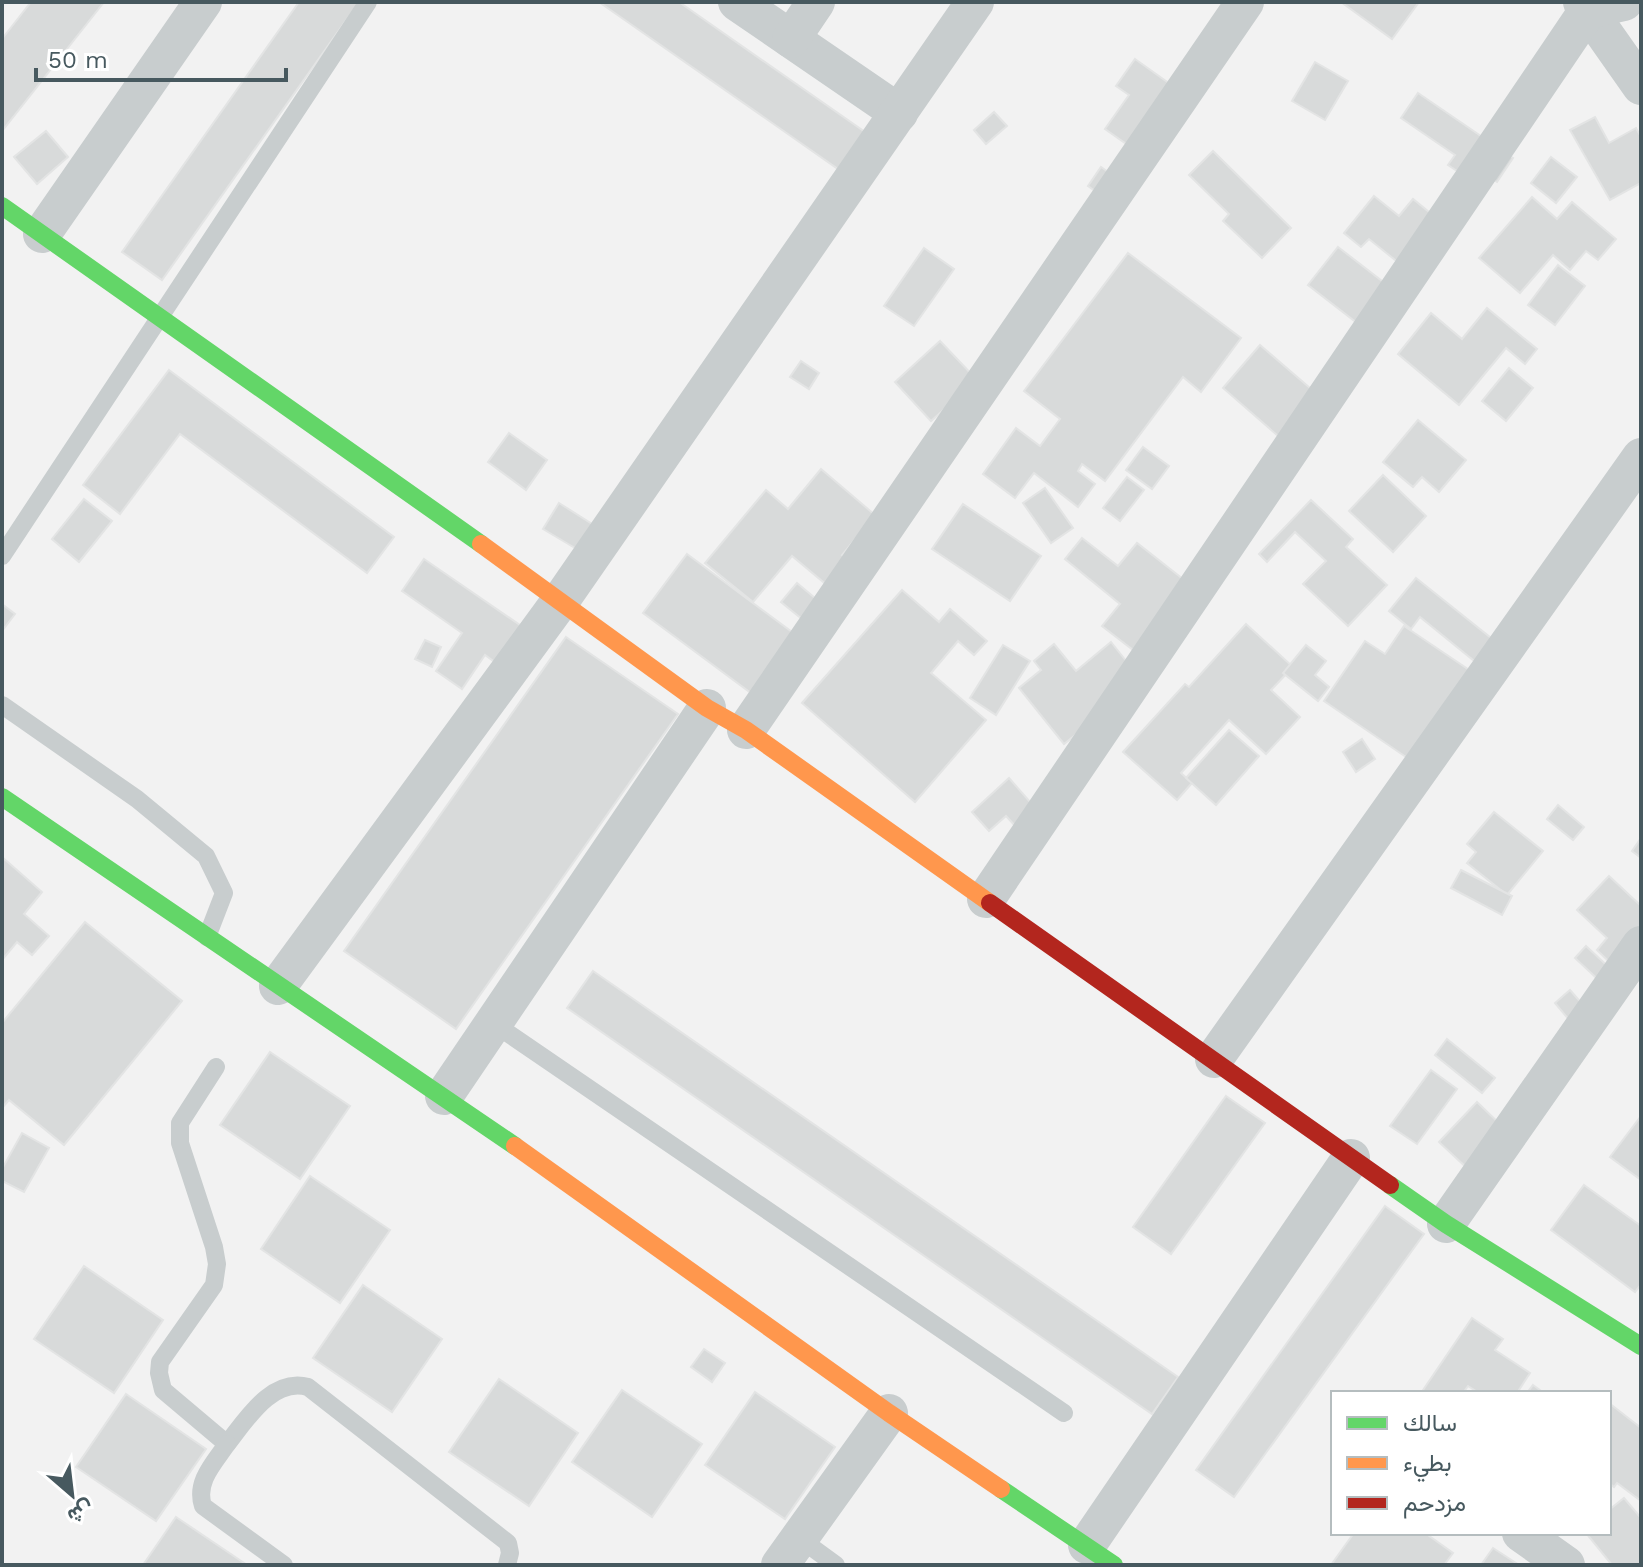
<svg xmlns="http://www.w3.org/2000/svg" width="1643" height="1567" font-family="'Work Sans',Vazirmatn,sans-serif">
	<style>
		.building { fill: #d8dada; stroke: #e3e4e4; stroke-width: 2 }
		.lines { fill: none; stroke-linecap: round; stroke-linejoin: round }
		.lane { stroke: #c8cdce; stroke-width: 18 }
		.street { stroke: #c8cdce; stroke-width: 38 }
		.fast { stroke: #63d668; stroke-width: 18 }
		.slow { stroke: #ff974d; stroke-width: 18 }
		.jam { stroke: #b3261e; stroke-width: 18 }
	</style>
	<rect width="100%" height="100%" fill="#f2f2f2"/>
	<!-- building -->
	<g class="building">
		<polygon points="31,2 104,2 2,131 2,39"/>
		<polygon points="299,2 359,2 162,280 122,252"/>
		<polygon points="599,2 679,2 865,132 838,169"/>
		<polygon points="1341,2 1419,2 1392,39"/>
		<polygon points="1135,59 1177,89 1135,150 1105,129 1129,95 1116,86"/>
		<polygon points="1315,62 1348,81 1325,120 1292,101"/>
		<polygon points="1418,93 1513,158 1497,182 1482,173 1475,183 1448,165 1455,155 1401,118"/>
		<polygon points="994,112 1007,126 986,144 974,130"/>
		<polygon points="1595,117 1609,143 1636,128 1641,137 1641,183 1610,200 1570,130"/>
		<polygon points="46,131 68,157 37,184 14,157"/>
		<polygon points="1213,151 1291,228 1262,258 1223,221 1229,214 1189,175"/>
		<polygon points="1551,157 1577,177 1556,203 1531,183"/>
		<polygon points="1101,167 1136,191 1123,211 1088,186"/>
		<polygon points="1374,196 1399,216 1413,199 1440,221 1415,276 1369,239 1361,247 1344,233"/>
		<polygon points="1532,197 1557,219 1572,202 1616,239 1598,260 1586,251 1570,270 1553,255 1520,293 1479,258"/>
		<polygon points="1338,247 1391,288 1361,326 1308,285"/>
		<polygon points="924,248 954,269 914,326 884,306"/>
		<polygon points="1128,253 1241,338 1201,392 1183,377 1105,481 1082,464 1078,471 1095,484 1078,507 1034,473 1015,498 983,474 1016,428 1040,446 1060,419 1024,391"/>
		<polygon points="1558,265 1585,286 1555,325 1528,305"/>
		<polygon points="1487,308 1537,349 1525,364 1506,348 1459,405 1398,354 1431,313 1462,339"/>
		<polygon points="940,341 977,380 931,421 895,382"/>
		<polygon points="1260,345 1331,406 1293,449 1223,388"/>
		<polygon points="801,361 819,373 809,389 790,377"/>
		<polygon points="1509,368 1533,388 1506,421 1482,401"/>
		<polygon points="169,370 394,537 367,573 180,434 120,514 83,485"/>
		<polygon points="1418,420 1466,460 1439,492 1422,477 1413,487 1383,462"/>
		<polygon points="509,433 547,460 526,490 488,462"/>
		<polygon points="1143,447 1169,466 1152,489 1126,470"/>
		<polygon points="821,469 875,515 842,555 855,566 834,591 792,556 753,602 705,563 766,490 788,509"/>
		<polygon points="1383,475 1426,516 1393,552 1349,511"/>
		<polygon points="1127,477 1144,490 1120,521 1103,508"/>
		<polygon points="1045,488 1073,528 1051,543 1023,503"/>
		<polygon points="84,499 112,521 79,562 52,539"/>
		<polygon points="1311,500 1353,539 1346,547 1387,585 1348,626 1303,584 1326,561 1295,532 1267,562 1259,554"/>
		<polygon points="559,503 600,529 585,554 543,529"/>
		<polygon points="963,504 1041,556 1010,601 932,549"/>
		<polygon points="1082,538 1118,566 1137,543 1188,583 1146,660 1102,626 1120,604 1065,559"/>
		<polygon points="687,554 815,649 771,708 643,613"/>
		<polygon points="424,559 533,634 507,671 485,655 462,689 436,671 462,633 402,591"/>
		<polygon points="1416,578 1496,642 1478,664 1420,617 1411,629 1389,611"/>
		<polygon points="797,583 822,604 807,623 781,602"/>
		<polygon points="902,590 939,622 950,609 987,641 974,655 958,641 931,673 986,720 915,802 802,703"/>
		<polygon points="2,604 15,614 2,631"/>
		<polygon points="1246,624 1293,667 1271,690 1300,717 1266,754 1229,720 1181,773 1192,783 1177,800 1123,752 1185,684 1189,687"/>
		<polygon points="1404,626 1478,676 1406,757 1324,701 1365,641 1385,654"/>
		<polygon points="566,637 678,714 456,1029 344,951"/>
		<polygon points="425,640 441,647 432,667 415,659"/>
		<polygon points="1111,642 1142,681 1064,744 1019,688 1041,670 1034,661 1054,644 1076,671"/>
		<polygon points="1003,645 1030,661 996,715 970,698"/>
		<polygon points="1306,645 1326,661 1315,675 1329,687 1318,701 1283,673"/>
		<polygon points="1229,730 1259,756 1216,805 1186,778"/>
		<polygon points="1362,739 1375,759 1356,772 1343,752"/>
		<polygon points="1009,778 1038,811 1018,829 1006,816 989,831 972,812"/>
		<polygon points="1558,805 1584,827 1573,840 1547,819"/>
		<polygon points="1494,812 1543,851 1507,895 1467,863 1476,852 1467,844"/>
		<polygon points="1641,838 1641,858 1632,851"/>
		<polygon points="2,857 42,892 24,914 49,936 32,955 17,942 2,960"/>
		<polygon points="1461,870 1512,896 1502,915 1451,888"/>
		<polygon points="1609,876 1641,906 1641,975 1632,984 1597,950 1607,938 1577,910"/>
		<polygon points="85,922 182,1001 64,1145 9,1100 2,1108 2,1023"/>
		<polygon points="1586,946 1615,973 1605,986 1575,958"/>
		<polygon points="593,971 1178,1377 1152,1414 567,1008"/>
		<polygon points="1570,990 1596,1020 1581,1034 1555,1003"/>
		<polygon points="1447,1039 1495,1078 1482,1093 1435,1055"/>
		<polygon points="270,1052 350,1106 300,1179 220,1125"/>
		<polygon points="1431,1070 1457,1089 1417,1144 1390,1126"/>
		<polygon points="1226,1096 1265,1123 1171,1254 1133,1227"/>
		<polygon points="1477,1102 1506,1130 1468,1169 1439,1142"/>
		<polygon points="1641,1116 1641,1180 1610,1157"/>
		<polygon points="22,1133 49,1148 24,1192 2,1181 2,1169"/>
		<polygon points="310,1176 390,1230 340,1303 261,1249"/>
		<polygon points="1584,1185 1641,1226 1641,1284 1635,1292 1551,1230"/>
		<polygon points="1385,1206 1424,1234 1234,1497 1196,1470"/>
		<polygon points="84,1266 163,1320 114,1393 34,1339"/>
		<polygon points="363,1285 442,1339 392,1412 313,1358"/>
		<polygon points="1472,1318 1503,1339 1495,1350 1530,1373 1517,1393 1479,1393 1468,1386 1463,1393 1421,1393"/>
		<polygon points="704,1349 725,1363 712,1382 691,1367"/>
		<polygon points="499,1379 578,1433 529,1506 449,1452"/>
		<polygon points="1533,1385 1544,1393 1527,1393"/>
		<polygon points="622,1390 702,1444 652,1517 572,1462"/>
		<polygon points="755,1392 835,1447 785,1519 705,1465"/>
		<polygon points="126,1394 206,1449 156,1521 76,1467"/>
		<polygon points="1609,1403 1641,1428 1641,1501 1617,1483 1614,1487 1609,1483"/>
		<polygon points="1624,1498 1641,1518 1641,1565 1612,1565 1586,1533 1609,1533 1609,1510"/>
		<polygon points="176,1517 247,1565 143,1565"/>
		<polygon points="1354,1533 1425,1533 1453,1553 1444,1565 1331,1565"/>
		<polygon points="1493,1548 1519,1565 1481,1565"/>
	</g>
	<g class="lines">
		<!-- lane -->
		<g class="lane">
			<polyline points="2,556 368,2"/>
			<polyline points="2,705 137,799 206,856 224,893 207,937"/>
			<polyline points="493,1023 1064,1413"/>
			<path d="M216 1067 180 1123V1143L214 1247 217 1264 214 1285 160 1362 159 1373 163 1390 227 1444C246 1420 272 1377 308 1387L508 1543 510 1553 507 1565"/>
			<path d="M227 1444C214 1463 195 1482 203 1506L284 1565"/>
			<polyline points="799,1538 836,1565"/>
		</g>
		<!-- street -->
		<g class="street">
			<polyline points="737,2 899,113"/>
			<polyline points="1582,2 1641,86"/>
			<polyline points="791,39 816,2"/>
			<polyline points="42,234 203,2"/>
			<polyline points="746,730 1245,2"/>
			<polyline points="986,899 1588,10 1624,2"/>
			<polyline points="278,986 561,600 975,2"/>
			<polyline points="1214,1059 1641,457"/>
			<polyline points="444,1096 707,708"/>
			<polyline points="1446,1224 1641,945"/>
			<polyline points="1521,1533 1566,1565"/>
			<polyline points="1087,1545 1351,1158"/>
			<polyline points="780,1565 889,1413"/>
		</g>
		<!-- fast -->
		<g class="fast">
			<polyline points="2,206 481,544"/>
			<polyline points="2,797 515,1146"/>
			<polyline points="1390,1185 1446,1224 1641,1346"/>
			<polyline points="1001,1489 1114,1565"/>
		</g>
		<!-- slow -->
		<g class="slow">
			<polyline points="481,544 707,708 746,730 990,903"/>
			<polyline points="515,1146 889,1413 1001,1489"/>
		</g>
		<!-- jam -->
		<polyline class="jam" points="990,903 1390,1185"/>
	</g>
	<!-- border -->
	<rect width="1643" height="1567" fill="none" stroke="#47595f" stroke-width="8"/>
	<!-- legend -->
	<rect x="1331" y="1391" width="280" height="144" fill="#ffffff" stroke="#b5bdbf" stroke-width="2"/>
	<rect x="1347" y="1417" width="40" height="12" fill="#63d668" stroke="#b5bdbf" stroke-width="2"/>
	<text x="1403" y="1431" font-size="24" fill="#47595f">سالك</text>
	<rect x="1347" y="1457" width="40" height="12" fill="#ff974d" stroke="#b5bdbf" stroke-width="2"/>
	<text x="1403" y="1471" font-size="24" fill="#47595f">بطيء</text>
	<rect x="1347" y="1497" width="40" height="12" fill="#b3261e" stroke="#b5bdbf" stroke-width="2"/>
	<text x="1403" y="1511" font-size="24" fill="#47595f">مزدحم</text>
	<!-- north arrow -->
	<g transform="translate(72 1495) rotate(152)" stroke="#ffffff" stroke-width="6" paint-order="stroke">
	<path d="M0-6L14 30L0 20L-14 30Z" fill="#47595f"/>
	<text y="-12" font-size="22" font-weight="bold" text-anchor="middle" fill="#47595f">ش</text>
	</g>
	<!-- scale -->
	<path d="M36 68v12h250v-12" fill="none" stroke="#47595f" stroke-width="4"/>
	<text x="48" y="68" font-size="24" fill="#47595f" stroke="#ffffff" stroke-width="6" paint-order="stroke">50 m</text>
</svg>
